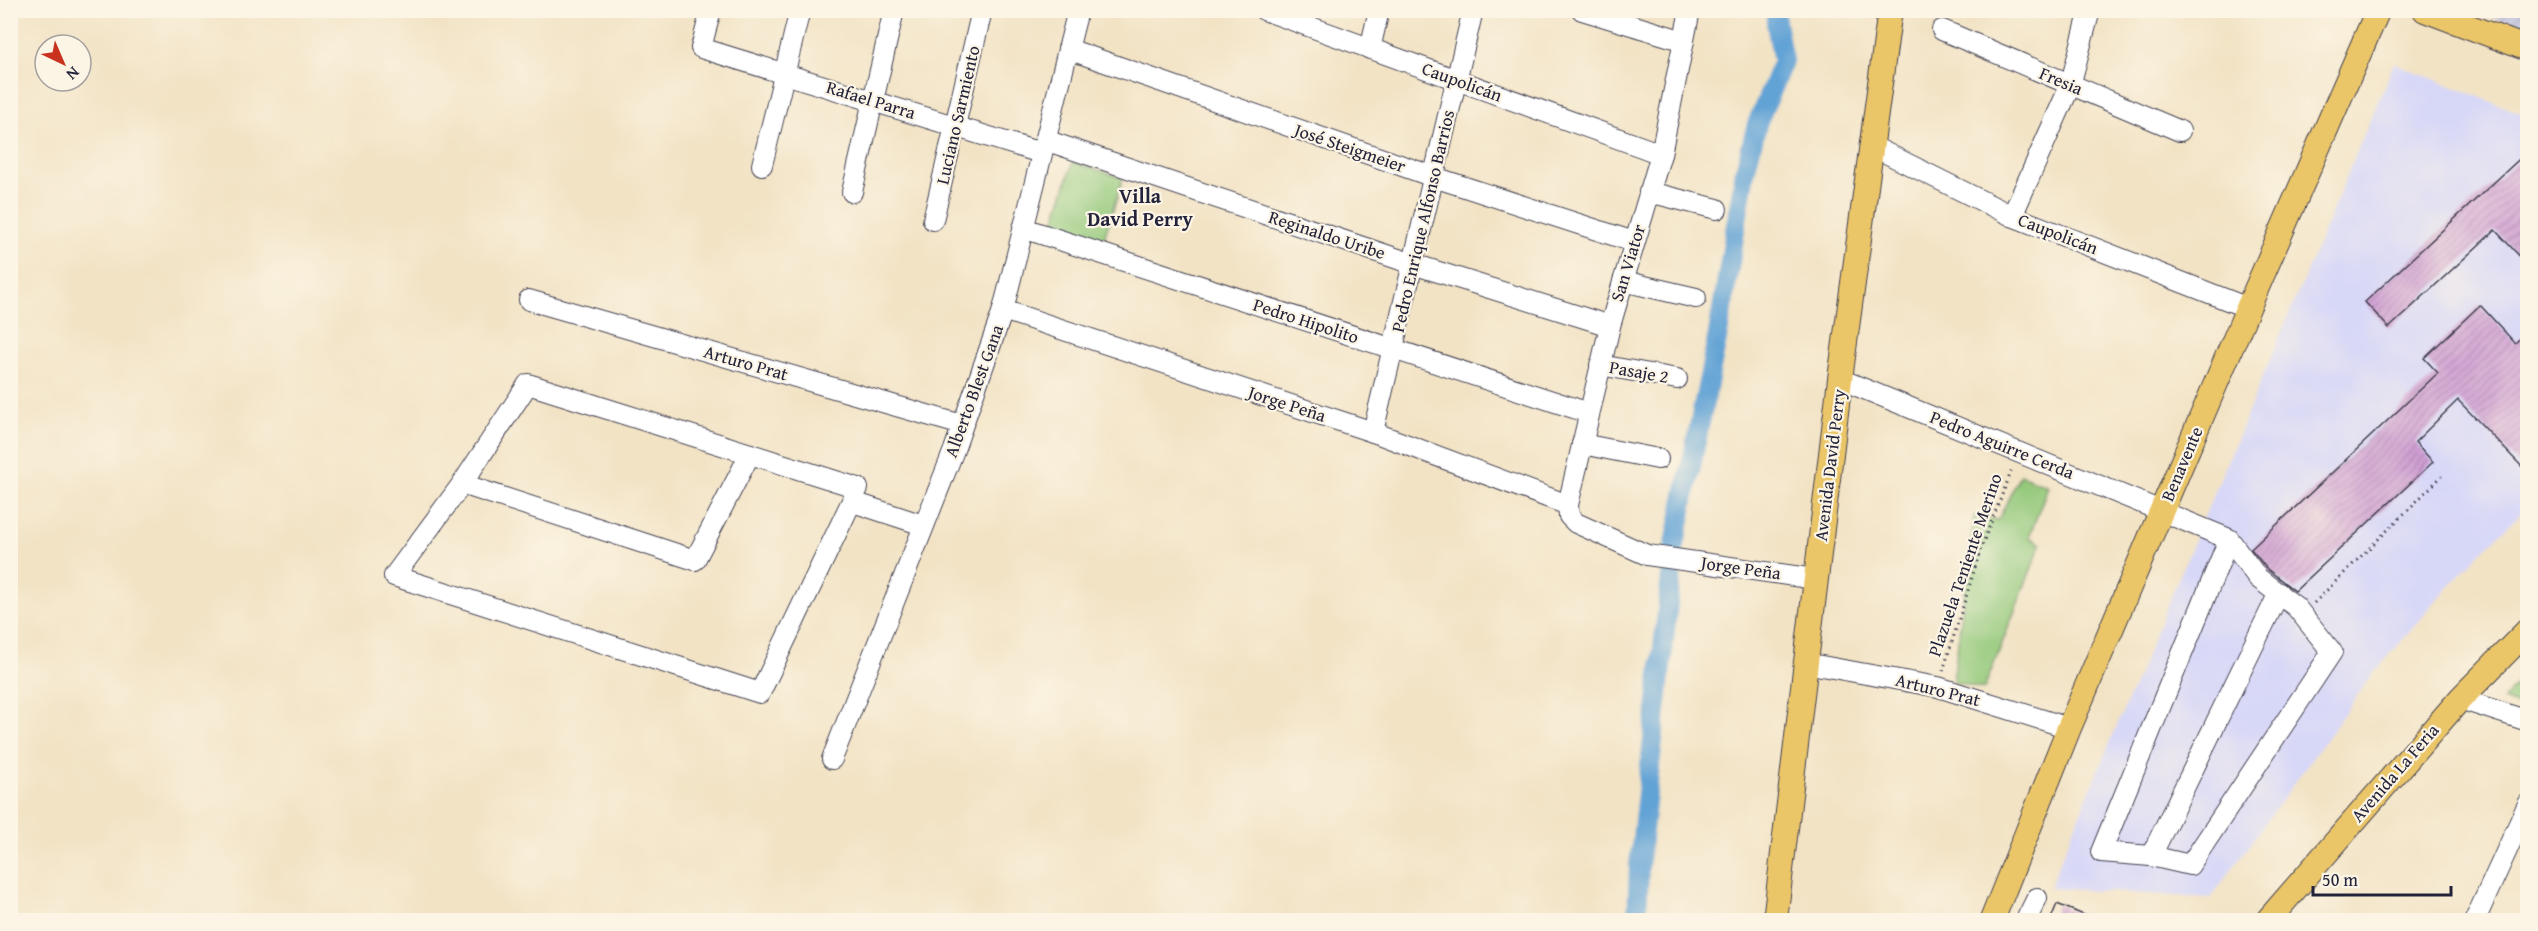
<svg xmlns="http://www.w3.org/2000/svg" width="2538" height="931" font-family="'Gentium Book Plus',serif">
	<style>
		.built { fill: #d7d7f8 }
		.industrial { fill: url(#industrial-furrows) }
		.green { fill: #94c97b; stroke: #5b765b; stroke-width: 1.5 }
		.lines { fill: none; stroke-linecap: round; stroke-linejoin: round }
		.canal { stroke: #62a3d5; stroke-width: 20 }
		.building { fill: url(#building-hatch) }
		.minor-casing { stroke: #413f50; stroke-width: 22 }
		.major-casing { stroke: #413f50; stroke-width: 26 }
		.path { stroke: #413f50; stroke-width: 3; stroke-dasharray: 1.5 4.5; stroke-linecap: butt }
		.minor { stroke: #fff; stroke-width: 20 }
		.major { stroke: #ebc669; stroke-width: 24 }
		.labels { text-anchor: middle; stroke-width: 4.5; stroke-linejoin: round; paint-order: stroke }
		.street-label { font-size: 18px; fill: #22223b; stroke: #fcf5e5 }
		.neighbourhood-label { font-size: 20px; font-weight: bold; fill: #22223b; stroke: #fcf5e5 }
	</style>
	<defs>
		<pattern id="industrial-furrows" width="10" height="10" patternUnits="userSpaceOnUse" patternTransform="scale(1.5)"><rect width="10" height="10" fill="#bfc2dd"/><path d="M-1 1l2-2M0 10L10 0M9 11l2-2" fill="none" stroke="#a4a6bf"/></pattern>
		<pattern id="building-hatch" width="6" height="6" patternUnits="userSpaceOnUse" patternTransform="scale(1.5)"><rect width="6" height="6" fill="#cf9ed3"/><path d="M-1 1l2-2M0 6l6-6M5 7l2-2" fill="none" stroke="#a880ac"/></pattern>
	</defs>
	<rect width="100%" height="100%" fill="#fcf5e5"/>
	<filter id="ink" filterUnits="userSpaceOnUse"><feTurbulence type="fractalNoise" baseFrequency=".0167" numOctaves="2"/><feDisplacementMap in="SourceGraphic" scale="12" xChannelSelector="R" yChannelSelector="G"/><feConvolveMatrix kernelMatrix="1 2 1 2 8 2 1 2 1" color-interpolation-filters="sRGB"/></filter>
	<filter id="wash" filterUnits="userSpaceOnUse"><feTurbulence type="fractalNoise" baseFrequency=".008" numOctaves="4" result="noise"/><feDisplacementMap in="SourceGraphic" scale="24" xChannelSelector="R" yChannelSelector="G"/><feGaussianBlur stdDeviation="1.35" result="paint"/><feColorMatrix in="noise" values="0 0 0 0 0 0 0 0 0 0 0 0 0 0 0 0 0 1.4 0 .05"/><feComposite in="paint" operator="in"/></filter>
	<g filter="url(#wash)">
		<rect width="100%" height="100%" fill="#f2e3c5"/>
		<!-- built -->
		<polygon class="built" points="2394,63 2527,116 2527,507 2466,567 2372,675 2211,898 2049,888"/>
		<!-- industrial -->
		<polygon class="industrial" points="2476,11 2527,11 2527,30"/>
		<!-- green -->
		<g class="green">
			<polygon points="1073,162 1123,178 1101,248 1051,232"/>
			<polygon points="2020,475 2048,486 2029,537 2041,544 1984,689 1953,682 1974,516 1998,520"/>
			<polygon points="2527,672 2527,709 2503,700"/>
		</g>
		<g class="lines">
			<!-- canal -->
			<g class="canal">
				<polyline points="1674,549 1718,334 1745,171 1757,124 1783,61 1776,23 1776,10"/>
				<polyline points="1637,920 1639,866 1671,576"/>
			</g>
		</g>
		<g id="blocks">
			<!-- building -->
			<g class="building">
				<polygon points="2528,151 2528,265 2495,230 2389,328 2365,302"/>
				<polygon points="2480,305 2515,343 2528,331 2528,473 2458,400 2415,442 2433,462 2295,591 2267,569 2251,549 2438,373 2424,358"/>
				<polygon points="2057,904 2096,920 2096,921 2050,921"/>
			</g>
		</g>
	</g>
	<g filter="url(#ink)">
		<use href="#blocks" fill-opacity="0" stroke="#413f50" stroke-width="1.5"/>
		<g class="lines">
			<defs>
				<g id="minor">
					<polyline points="711,10 701,48 1041,153"/>
					<polyline points="1264,10 1661,154"/>
					<polyline points="1582,10 1684,41"/>
					<polyline points="1690,10 1661,154 1610,326 1568,505 1569,516 1576,523 1647,555 1815,579"/>
					<polyline points="1942,30 2180,131"/>
					<polyline points="1068,49 1434,177 1634,242"/>
					<polyline points="1370,49 1379,10"/>
					<polyline points="1045,140 1413,264 1610,326"/>
					<polyline points="1874,147 2012,216 2248,308"/>
					<polyline points="762,165 800,10"/>
					<polyline points="852,192 894,10"/>
					<polyline points="1649,192 1717,209"/>
					<polyline points="2012,216 2070,86 2090,10"/>
					<polyline points="933,220 982,10"/>
					<polyline points="1023,228 1589,413"/>
					<polyline points="1623,281 1696,298"/>
					<polyline points="529,300 962,425"/>
					<polyline points="1003,310 1373,432 1568,505"/>
					<polyline points="1600,365 1677,379"/>
					<polyline points="1840,379 2229,539 2258,578 2296,607 2332,652 2190,865 2151,856 2101,852 2229,539"/>
					<polygon points="528,384 858,488 760,693 394,576 462,484"/>
					<polyline points="1373,432 1473,10"/>
					<polyline points="1582,444 1658,459"/>
					<polyline points="462,484 695,560 750,454"/>
					<polyline points="853,502 923,525"/>
					<polyline points="1805,663 1938,687 2069,728"/>
					<polyline points="2460,699 2528,721"/>
					<polyline points="832,759 954,450 1003,310 1078,10"/>
					<polyline points="2151,856 2279,593"/>
					<polyline points="2026,920 2037,898"/>
					<polyline points="2475,920 2528,804"/>
				</g>
				<g id="major">
					<polyline points="2425,10 2528,49"/>
					<polyline points="1775,920 1840,379 1890,10"/>
					<polyline points="1992,920 2069,728 2248,308 2378,10"/>
					<polyline points="2268,920 2460,699 2528,630"/>
				</g>
			</defs>
			<!-- minor casing -->
			<use href="#minor" class="minor-casing"/>
			<!-- major casing -->
			<use href="#major" class="major-casing"/>
			<!-- path -->
			<g class="path">
				<polyline points="2314,603 2442,476"/>
				<polyline points="1943,671 1982,545 2012,470"/>
			</g>
			<!-- minor -->
			<use href="#minor" class="minor"/>
			<!-- major -->
			<use href="#major" class="major"/>
		</g>
	</g>
	<g class="labels">
		<!-- street labels -->
		<g class="street-label">
			<text transform="translate(2061 81) rotate(23)" y="6">Fresia</text>
			<text transform="translate(1462 82) rotate(20)" y="6">Caupolicán</text>
			<text transform="translate(871 100) rotate(17)" y="6">Rafael Parra</text>
			<text transform="translate(958 115) rotate(-77)" y="6">Luciano Sarmiento</text>
			<text transform="translate(1350 148) rotate(19)" y="6">José Steigmeier</text>
			<text transform="translate(1423 221) rotate(-77)" y="6">Pedro Enrique Alfonso Barrios</text>
			<text transform="translate(2058 234) rotate(21)" y="6">Caupolicán</text>
			<text transform="translate(1327 235) rotate(18)" y="6">Reginaldo Uribe</text>
			<text transform="translate(1628 263) rotate(-73)" y="6">San Viator</text>
			<text transform="translate(1306 321) rotate(18)" y="6">Pedro Hipolito</text>
			<text transform="translate(746 363) rotate(16)" y="6">Arturo Prat</text>
			<text transform="translate(1639 372) rotate(10)" y="6">Pasaje 2</text>
			<text transform="translate(974 391) rotate(-70)" y="6">Alberto Blest Gana</text>
			<text transform="translate(1287 404) rotate(18)" y="6">Jorge Peña</text>
			<text transform="translate(2002 445) rotate(22)" y="6">Pedro Aguirre Cerda</text>
			<text transform="translate(2182 464) rotate(-67)" y="6">Benavente</text>
			<text transform="translate(1830 465) rotate(-83)" y="6">Avenida David Perry</text>
			<text transform="translate(1965 565) rotate(-71)" y="6">Plazuela Teniente Merino</text>
			<text transform="translate(1741 568) rotate(8)" y="6">Jorge Peña</text>
			<text transform="translate(1938 690) rotate(14)" y="6">Arturo Prat</text>
			<text transform="translate(2395 773) rotate(-49)" y="6">Avenida La Feria</text>
		</g>
		<!-- neighbourhood labels -->
		<g class="neighbourhood-label">
			<text x="1140" y="203">Villa<tspan x="1140" dy="23">David Perry</tspan></text>
		</g>
	</g>
	<!-- margin -->
	<rect width="2538" height="931" fill="none" stroke="#fcf5e5" stroke-width="36"/>
	<!-- north arrow -->
	<g transform="translate(63 63) rotate(136)"><circle r="28" fill="#fcf5e5" stroke="#a5a1a1" stroke-width="1.5"/>
	<path d="M0-4.5L10 22L0 15L-10 22Z" fill="#c8321e"/>
	<text y="-9" font-size="16" font-weight="bold" text-anchor="middle" fill="#22223b">N</text>
	</g>
	<!-- scale -->
	<path d="M2313 886v9h138v-9" fill="none" stroke="#22223b" stroke-width="3"/>
	<text x="2322" y="886" font-size="18" fill="#22223b" stroke="#fcf5e5" stroke-width="4.5" paint-order="stroke">50 m</text>
</svg>
